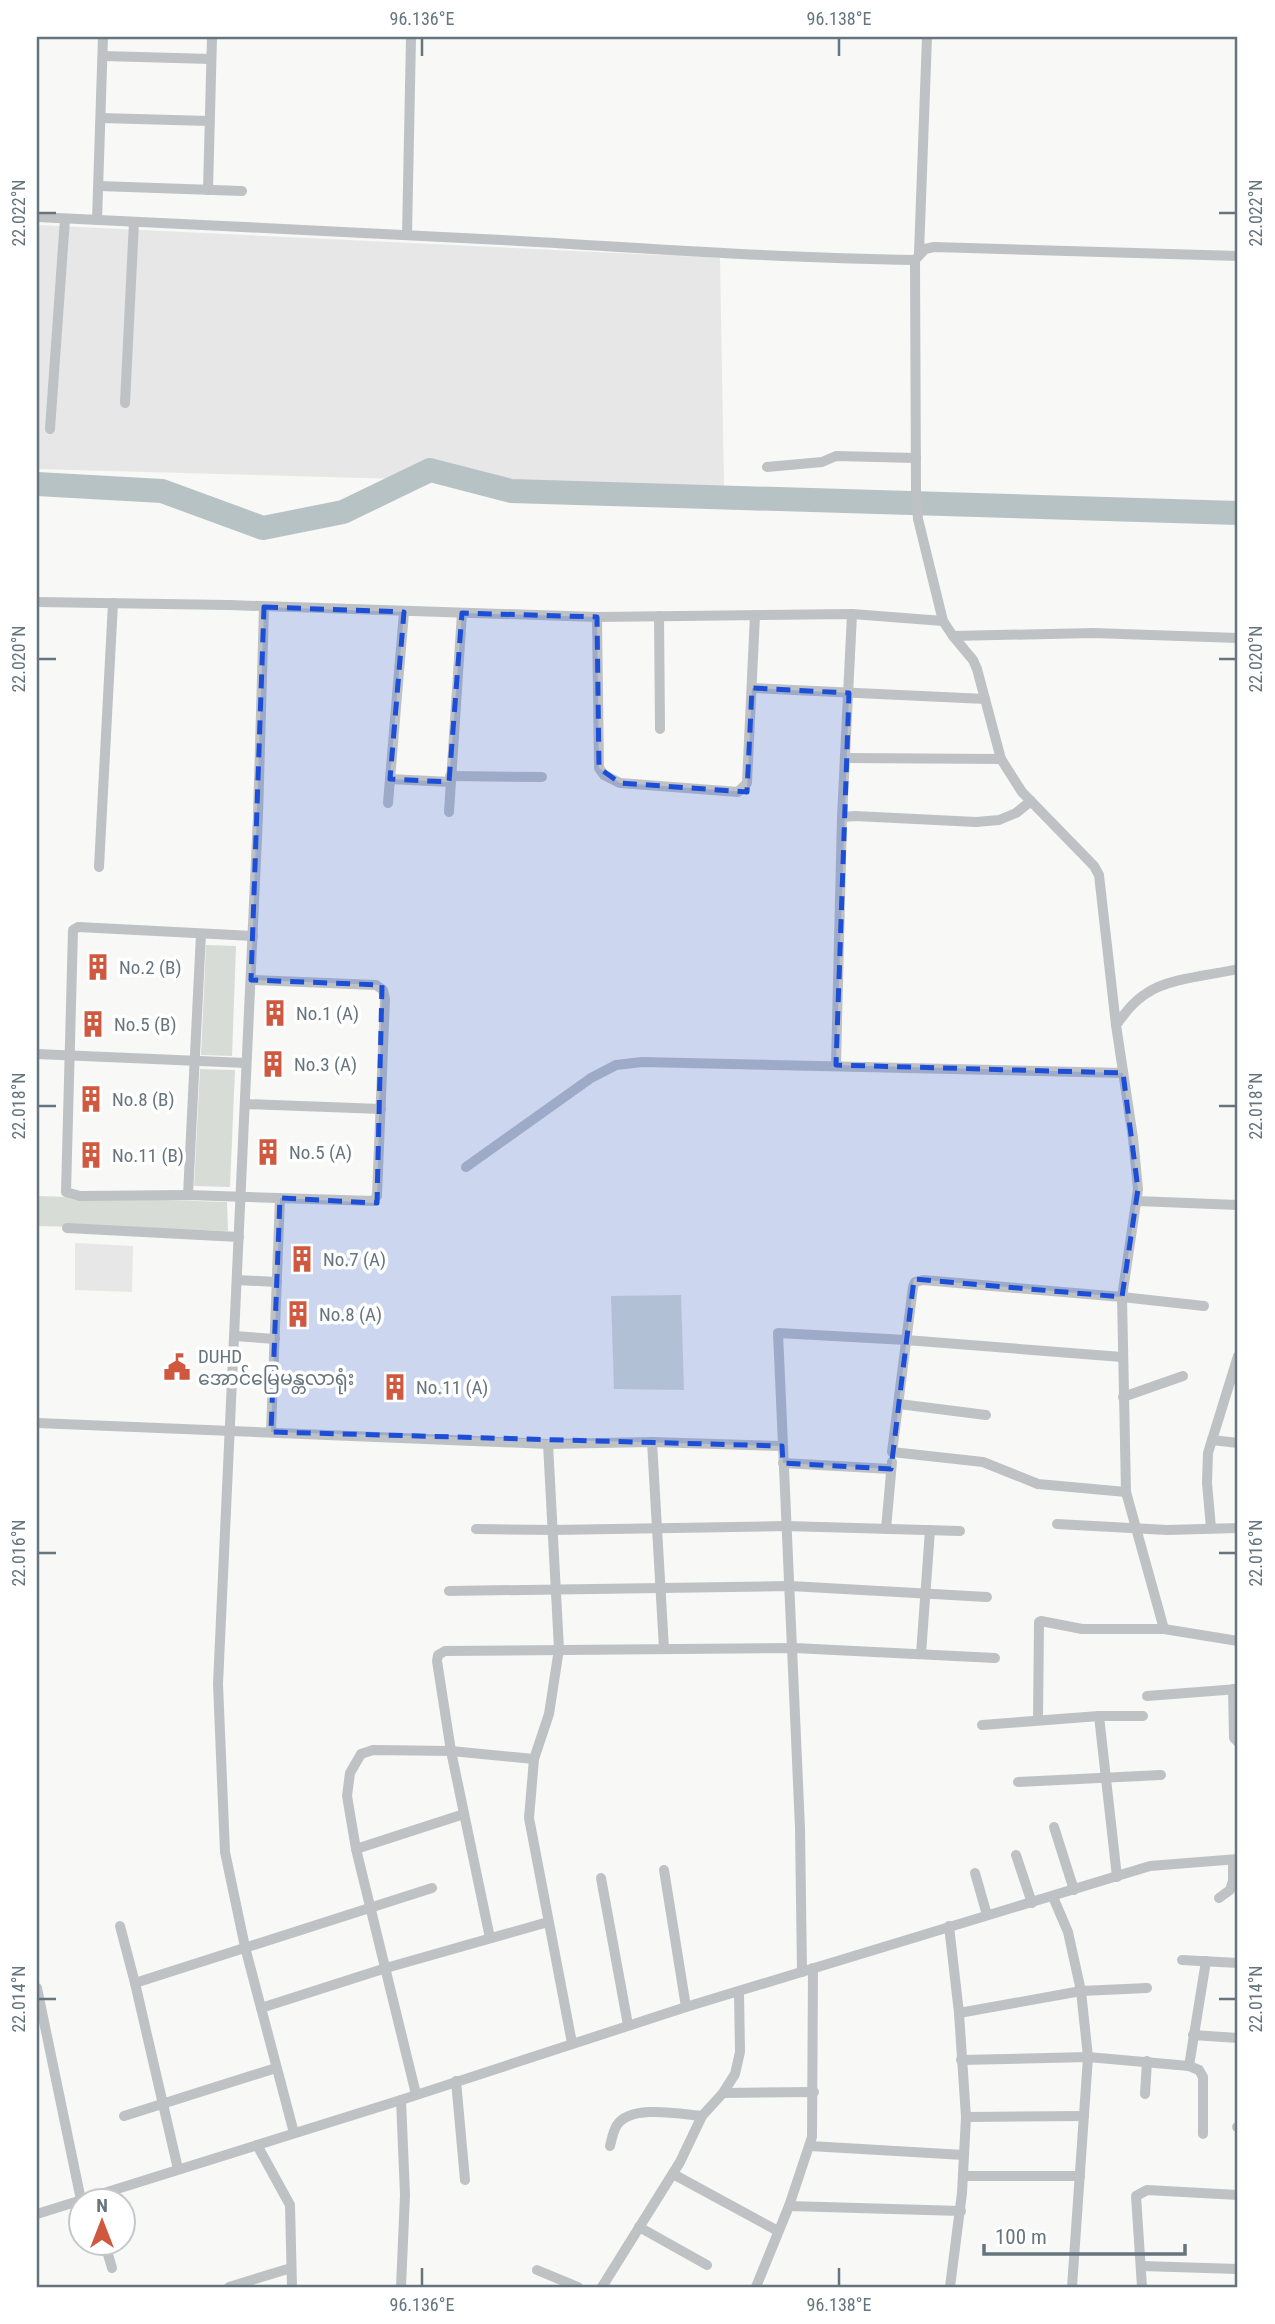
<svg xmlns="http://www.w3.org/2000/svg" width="1275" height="2324" font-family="'Roboto Condensed','Noto Sans Myanmar',sans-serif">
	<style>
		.built { fill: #e6e7e6 }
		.green { fill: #d8dcd6 }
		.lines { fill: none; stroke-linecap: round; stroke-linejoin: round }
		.river { stroke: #b7c2c5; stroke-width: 24 }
		.minor { stroke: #bec2c5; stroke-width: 10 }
		.marked { fill: #1d4ed8; fill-opacity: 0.2; stroke: #1d4ed8; stroke-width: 5; stroke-dasharray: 14 9; stroke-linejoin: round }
		.ticks { fill: none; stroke: #66757d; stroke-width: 2.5 }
		.labels { text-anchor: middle; stroke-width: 7; stroke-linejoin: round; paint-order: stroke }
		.poi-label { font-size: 19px; fill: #66757d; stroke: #fff; text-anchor: start }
		.neatline { fill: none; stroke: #66757d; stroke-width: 2.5 }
		.ticks-label { font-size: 18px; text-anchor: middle; fill: #66757d }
	</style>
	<rect width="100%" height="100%" fill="#f8f8f6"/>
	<!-- built -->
	<g class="built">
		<polygon points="37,225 720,258 724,488 37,469"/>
		<polygon points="75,1243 133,1246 132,1292 75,1290"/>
	</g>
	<!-- green -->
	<g class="green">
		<polygon points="206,945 236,946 232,1056 201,1055"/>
		<polygon points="200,1069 235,1070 230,1187 194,1186"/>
		<polygon points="37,1196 227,1202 228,1231 37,1226"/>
		<polygon points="681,1295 684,1390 614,1389 611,1296"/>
	</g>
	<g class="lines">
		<!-- river -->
		<polyline class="river" points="37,484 162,491 263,528 343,512 430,470 511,491 1238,513"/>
		<!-- minor -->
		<g class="minor">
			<polyline points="103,56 211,59"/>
			<polyline points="101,118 209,121"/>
			<polyline points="99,186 242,191"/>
			<polyline points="208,190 212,37"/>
			<path d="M37 217C192 225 347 231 502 240 640 248 777 258 915 260L925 249 934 247 1238 256"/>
			<polyline points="97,220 103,37"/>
			<polyline points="407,235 411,37"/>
			<polyline points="919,253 927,37"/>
			<polyline points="915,260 916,494 918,519 943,621 953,636 973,660 977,669 1001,759 1022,792 1094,866 1099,875 1116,1025"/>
			<polyline points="125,403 134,222"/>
			<polyline points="50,429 65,219"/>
			<polyline points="767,467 822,462 836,456 916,458"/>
			<polyline points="37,602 229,605 597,617 852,614 943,621"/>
			<polyline points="264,607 258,816 218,1684 225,1852 245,1947 294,2133"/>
			<polyline points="852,614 842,817 855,816 976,822 999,820 1016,813 1031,801"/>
			<polyline points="659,616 660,729"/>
			<polyline points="597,617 599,768 604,775 620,783 738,792 747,783 755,615"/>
			<polyline points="953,636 1093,633 1238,638"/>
			<polyline points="752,688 985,699"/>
			<polyline points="846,758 1001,759"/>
			<polyline points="450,776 542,777"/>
			<polyline points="390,779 450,782"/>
			<polyline points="388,803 404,612"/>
			<polyline points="449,812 462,613"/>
			<polyline points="99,867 113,603"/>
			<polyline points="251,980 376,985 383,990 385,999 377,1196 373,1201 188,1195 80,1196 66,1192 73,930 78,927 253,936"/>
			<polyline points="37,1054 246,1063"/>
			<polyline points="836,1065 842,817"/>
			<polyline points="245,1104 381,1109"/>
			<polyline points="466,1167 591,1078 616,1065 642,1062 1123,1073"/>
			<polyline points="188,1195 201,934"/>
			<polyline points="1137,1201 1238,1205"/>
			<polyline points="67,1228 239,1237"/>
			<polyline points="237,1280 277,1282"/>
			<polyline points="234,1336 275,1339"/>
			<polyline points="1123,1397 1183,1376"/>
			<polyline points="899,1404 986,1415"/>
			<polyline points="37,1423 548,1444 652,1442 782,1446"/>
			<polyline points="271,1432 280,1198"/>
			<polyline points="1212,1440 1238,1443"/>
			<polyline points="652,1442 664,1649"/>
			<polyline points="548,1444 559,1649 549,1714 534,1759 529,1818 572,2043"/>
			<polyline points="783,1463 891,1469"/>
			<polyline points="1126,1492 1038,1484 983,1462 892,1452 913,1287 915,1282 923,1280 1122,1297 1204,1306"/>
			<polyline points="1057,1524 1167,1530 1238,1528"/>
			<polyline points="1211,1528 1207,1483 1208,1453 1238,1356"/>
			<polyline points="476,1529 552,1530 786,1526 960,1531"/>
			<polyline points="886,1529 892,1462"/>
			<polyline points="449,1591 790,1586 987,1597"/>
			<path d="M1164 1629 1126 1492 1122 1297 1138 1189 1133 1138 1116 1025C1125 1013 1134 1001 1147 993 1169 978 1212 975 1238 969"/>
			<polyline points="921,1654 930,1530"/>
			<polyline points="1233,1689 1234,1738 1238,1742"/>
			<polyline points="1147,1696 1238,1689"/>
			<polyline points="1099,1716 1117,1877"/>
			<polyline points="1038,1720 1039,1622 1041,1621 1082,1629 1164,1629 1238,1641"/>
			<polyline points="982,1725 1099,1716 1143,1716"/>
			<polyline points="1018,1782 1161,1775"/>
			<polyline points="1054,1827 1074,1890"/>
			<polyline points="356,1849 464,1814"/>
			<polyline points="1016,1855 1032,1903"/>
			<polyline points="664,1870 686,2007"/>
			<polyline points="975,1873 987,1915"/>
			<polyline points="601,1878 628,2025"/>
			<polyline points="1053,1897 1068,1932 1081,1991 1088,2057 1072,2287"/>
			<polyline points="1219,1898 1230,1890 1233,1881 1233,1860"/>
			<polyline points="120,1926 135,1983"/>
			<polyline points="949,1926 959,2013 966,2117 962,2193 950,2287"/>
			<polyline points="490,1938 451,1751 437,1661 438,1655 445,1651 794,1648 995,1658"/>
			<polyline points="1182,1960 1238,1963"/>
			<polyline points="802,1972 800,1828 778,1333 906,1340 1122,1357"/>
			<polyline points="37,1988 81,2200"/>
			<polyline points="261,2008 386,1968 548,1922"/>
			<polyline points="959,2013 1081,1991 1147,1988"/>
			<polyline points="1193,2035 1238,2038"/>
			<polyline points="961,2060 1088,2057 1189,2066 1199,2070 1203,2077 1203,2134"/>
			<polyline points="1189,2066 1206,1961"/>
			<polyline points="456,2081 465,2180"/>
			<polyline points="723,2093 814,2092"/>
			<polyline points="416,2094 356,1849 347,1796 350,1773 361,1754 373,1750 451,1751 534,1759"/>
			<polyline points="1145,2094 1147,2061"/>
			<polyline points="401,2100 405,2195 401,2287"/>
			<polyline points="124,2116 276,2068"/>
			<polyline points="966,2117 1084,2116"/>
			<polyline points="1237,2127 1238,2127"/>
			<polyline points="257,2145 290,2205 292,2287"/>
			<path d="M610 2146C612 2139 613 2131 617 2125 631 2104 680 2114 702 2116"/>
			<polyline points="810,2146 964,2155"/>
			<polyline points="178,2169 135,1983 432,1888"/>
			<polyline points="673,2174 778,2231"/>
			<polyline points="963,2176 1080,2176"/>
			<polyline points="789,2206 961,2211"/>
			<polyline points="37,2214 401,2100 686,2007 1150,1866 1238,1859"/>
			<polyline points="639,2227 707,2265"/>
			<polyline points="105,2244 112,2268"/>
			<polyline points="1141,2266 1238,2269"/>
			<polyline points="537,2270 578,2287"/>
			<polyline points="229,2287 291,2268"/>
			<polyline points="602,2287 680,2162 702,2116 723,2093 735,2074 740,2052 739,1992"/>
			<polyline points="756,2287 789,2206 812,2137 813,1968"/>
			<polyline points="1142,2287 1136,2196 1147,2190 1238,2195"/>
		</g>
	</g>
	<!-- marked area -->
	<path class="marked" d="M264 607 404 612 390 779 449 782 462 613 597 617 599 768 620 783 747 792 752 688 849 693 836 1065 1123 1073 1138 1189 1122 1297 914 1279 891 1469 783 1463 782 1446 271 1432 280 1198 377 1203 382 985 251 980Z"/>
	<!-- ticks -->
	<path class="ticks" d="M422 38V56M839 38V56M38 213H56M1219 213H1236M38 659H56M1219 659H1236M38 1106H56M1219 1106H1236M38 1553H56M1219 1553H1236M38 1999H56M1219 1999H1236M422 2268V2286M839 2268V2286"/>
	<!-- icons -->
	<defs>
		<symbol id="building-bare" viewBox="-9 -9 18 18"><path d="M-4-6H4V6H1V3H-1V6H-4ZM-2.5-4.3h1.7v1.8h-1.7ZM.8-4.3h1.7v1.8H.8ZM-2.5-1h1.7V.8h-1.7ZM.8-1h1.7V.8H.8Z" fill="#cf583f" stroke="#fff" stroke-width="2.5" paint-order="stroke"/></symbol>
		<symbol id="civic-bare" viewBox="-9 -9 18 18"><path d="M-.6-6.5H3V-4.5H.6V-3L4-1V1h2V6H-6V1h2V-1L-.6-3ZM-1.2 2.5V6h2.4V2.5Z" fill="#cf583f" stroke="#fff" stroke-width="2.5" paint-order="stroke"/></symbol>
	</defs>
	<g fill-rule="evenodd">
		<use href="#building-bare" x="79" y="948" width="38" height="38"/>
		<use href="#building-bare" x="256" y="994" width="38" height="38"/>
		<use href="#building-bare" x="74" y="1005" width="38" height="38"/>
		<use href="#building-bare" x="254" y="1045" width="38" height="38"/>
		<use href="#building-bare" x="72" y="1080" width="38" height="38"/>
		<use href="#building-bare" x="249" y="1133" width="38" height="38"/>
		<use href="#building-bare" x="72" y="1136" width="38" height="38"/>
		<use href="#building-bare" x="283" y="1240" width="38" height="38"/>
		<use href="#building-bare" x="279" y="1295" width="38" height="38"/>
		<use href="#civic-bare" x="158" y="1348" width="38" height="38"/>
		<use href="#building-bare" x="376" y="1368" width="38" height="38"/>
	</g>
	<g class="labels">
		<!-- poi labels -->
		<g class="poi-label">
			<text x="119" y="974">No.2 (B)</text>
			<text x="296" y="1020">No.1 (A)</text>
			<text x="114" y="1031">No.5 (B)</text>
			<text x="294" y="1071">No.3 (A)</text>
			<text x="112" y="1106">No.8 (B)</text>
			<text x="289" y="1159">No.5 (A)</text>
			<text x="112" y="1162">No.11 (B)</text>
			<text x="323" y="1266">No.7 (A)</text>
			<text x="319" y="1321">No.8 (A)</text>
			<text x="198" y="1363">DUHD<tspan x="198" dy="22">အောင်မြေမန္တလာရုံး</tspan></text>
			<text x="416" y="1394">No.11 (A)</text>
		</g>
	</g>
	<!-- border -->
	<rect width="1275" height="2324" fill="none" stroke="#ffffff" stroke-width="77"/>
	<!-- north arrow -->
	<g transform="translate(102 2222)"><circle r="33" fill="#ffffff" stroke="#c2c8cb" stroke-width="2"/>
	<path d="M0-5L12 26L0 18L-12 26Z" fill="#cf583f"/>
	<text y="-10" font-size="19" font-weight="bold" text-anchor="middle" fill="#66757d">N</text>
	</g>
	<!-- scale -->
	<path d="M984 2244v10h201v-10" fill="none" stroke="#66757d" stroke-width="3.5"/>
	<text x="995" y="2244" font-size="21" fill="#66757d" stroke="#ffffff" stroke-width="5" paint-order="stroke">100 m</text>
	<rect x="38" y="38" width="1198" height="2248" class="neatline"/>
	<g class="ticks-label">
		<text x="422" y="25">96.136°E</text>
		<text x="839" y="25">96.138°E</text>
		<text transform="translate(19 213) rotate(-90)" y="6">22.022°N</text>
		<text transform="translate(1256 213) rotate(-90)" y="6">22.022°N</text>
		<text transform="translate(19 659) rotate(-90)" y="6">22.020°N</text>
		<text transform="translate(1256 659) rotate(-90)" y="6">22.020°N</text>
		<text transform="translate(19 1106) rotate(-90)" y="6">22.018°N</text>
		<text transform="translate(1256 1106) rotate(-90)" y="6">22.018°N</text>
		<text transform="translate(19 1553) rotate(-90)" y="6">22.016°N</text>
		<text transform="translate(1256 1553) rotate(-90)" y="6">22.016°N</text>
		<text transform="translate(19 1999) rotate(-90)" y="6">22.014°N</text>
		<text transform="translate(1256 1999) rotate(-90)" y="6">22.014°N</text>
		<text x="422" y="2311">96.136°E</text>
		<text x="839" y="2311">96.138°E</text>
	</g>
</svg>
